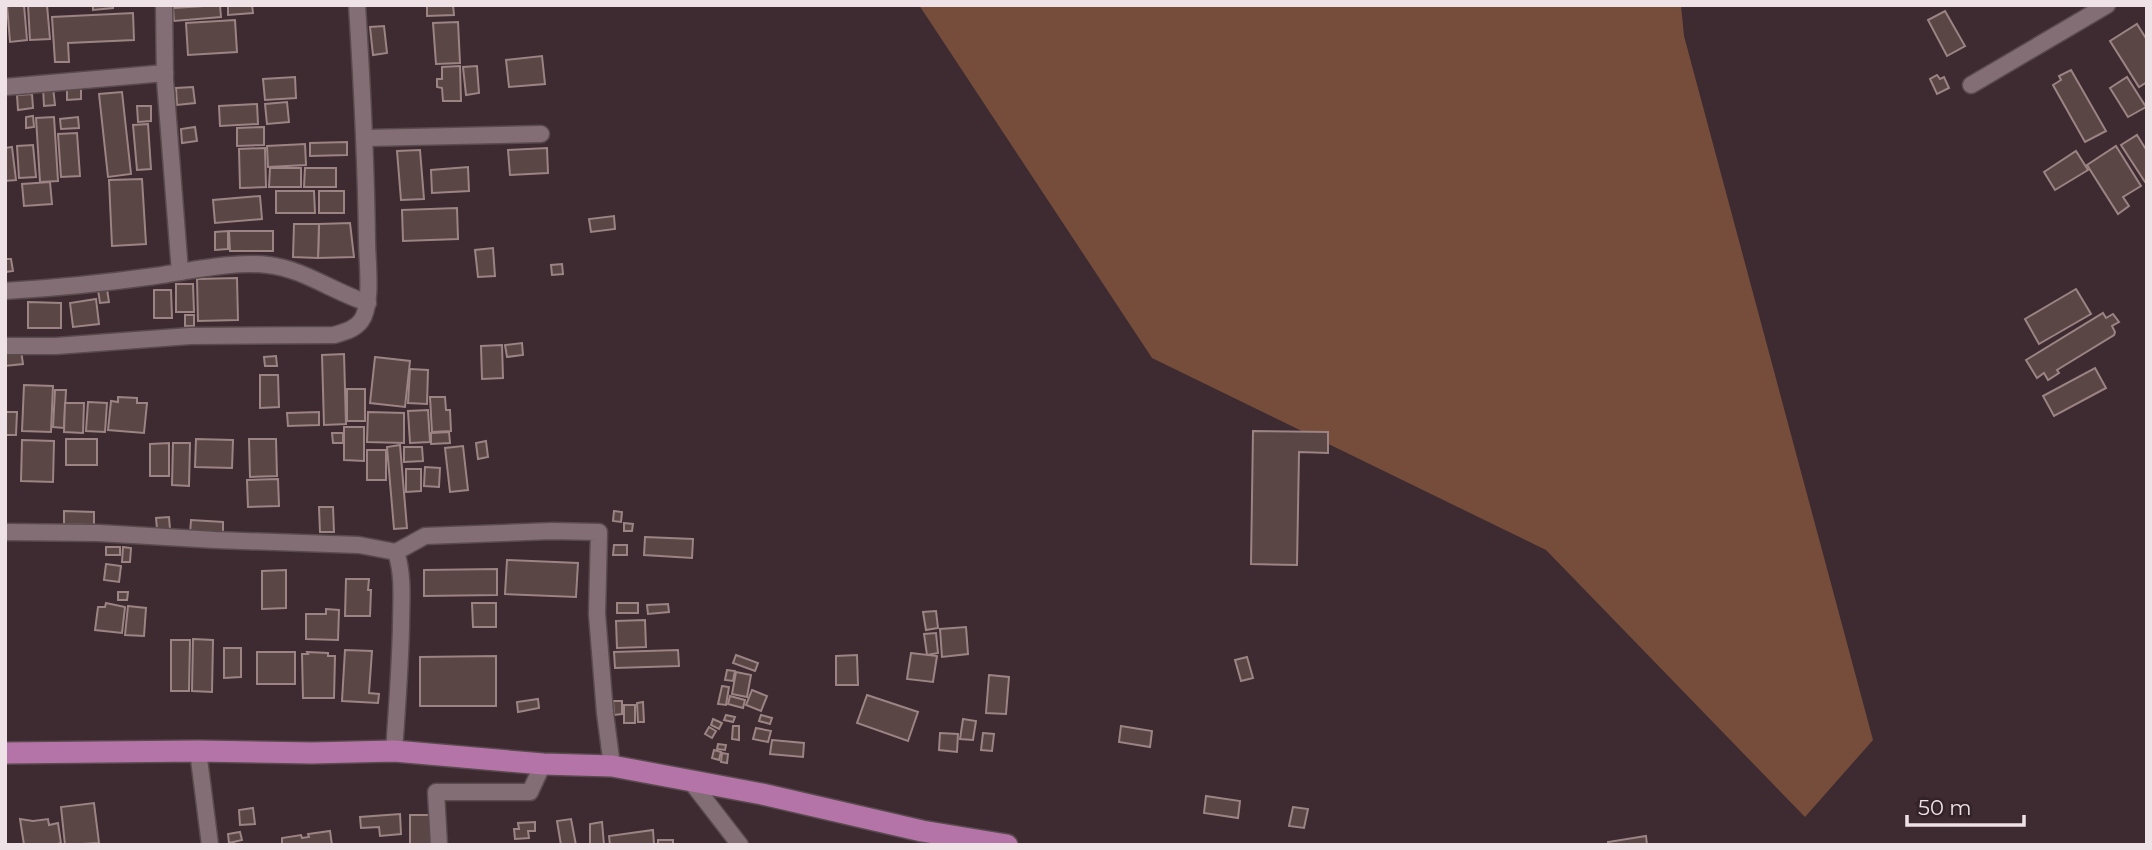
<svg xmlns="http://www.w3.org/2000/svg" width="2152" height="850" font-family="Montserrat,sans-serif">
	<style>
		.forest { fill: #754d3a }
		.building { fill: #5a4645; stroke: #9b8483; stroke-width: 2 }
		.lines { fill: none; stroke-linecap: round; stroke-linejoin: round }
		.minor-casing { stroke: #594a4e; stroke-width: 19 }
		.major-casing { stroke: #594a4e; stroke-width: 24 }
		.minor { stroke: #836e75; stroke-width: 16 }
		.major { stroke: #b574a7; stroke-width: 21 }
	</style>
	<rect width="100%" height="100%" fill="#3d2b31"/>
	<!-- forest -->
	<polygon class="forest" points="919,5 1681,5 1684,36 1873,740 1805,817 1546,550 1152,358"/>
	<!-- building -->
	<g class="building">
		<polygon points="7,5 24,5 27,40 10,42"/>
		<polygon points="28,5 47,5 50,39 30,40"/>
		<polygon points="93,5 113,5 113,8 93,10"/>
		<polygon points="220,5 221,17 174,21 173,8"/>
		<polygon points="228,5 252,5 253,13 228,15"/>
		<polygon points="427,5 453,5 454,15 427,16"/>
		<polygon points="1945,11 1965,46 1947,56 1928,20"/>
		<polygon points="133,13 134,40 68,43 69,62 55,62 52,17"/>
		<polygon points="235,20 237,52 188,55 186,23"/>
		<polygon points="458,22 460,63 436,64 433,23"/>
		<polygon points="2137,24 2147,40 2147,82 2139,87 2110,41"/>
		<polygon points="384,26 387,53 373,55 370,27"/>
		<polygon points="542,56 545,84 509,87 506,60"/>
		<polygon points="460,66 461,101 443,101 442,88 437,87 437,79 442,79 442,67"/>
		<polygon points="477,66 479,93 466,95 463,67"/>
		<polygon points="2071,70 2106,131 2085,142 2053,85 2061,80 2059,76"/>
		<polygon points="1937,75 1940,79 1944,77 1949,88 1937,94 1930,79"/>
		<polygon points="295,77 296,98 265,100 263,79"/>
		<polygon points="2127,77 2146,107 2128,117 2110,88"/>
		<polygon points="53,87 55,105 44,106 43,88"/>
		<polygon points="193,87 195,103 177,105 176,88"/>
		<polygon points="81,88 81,99 67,100 67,89"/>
		<polygon points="122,92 131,174 108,177 99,94"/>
		<polygon points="32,94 33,108 18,110 17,95"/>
		<polygon points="287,102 289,122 267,124 265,104"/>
		<polygon points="257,104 258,124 220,126 219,106"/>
		<polygon points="137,106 151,106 151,121 138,122"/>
		<polygon points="33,116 34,127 26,128 26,117"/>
		<polygon points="54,117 58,181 40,182 36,118"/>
		<polygon points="78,117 79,128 61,129 60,119"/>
		<polygon points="148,124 151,169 137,170 133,125"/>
		<polygon points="195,127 197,141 182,143 181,129"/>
		<polygon points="264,127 264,145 237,146 237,128"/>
		<polygon points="77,133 80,176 61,177 58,134"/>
		<polygon points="2137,135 2147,151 2147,181 2145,182 2121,145"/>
		<polygon points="347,142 347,155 310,156 310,143"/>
		<polygon points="305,144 306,165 268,167 267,146"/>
		<polygon points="33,145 36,177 19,178 17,146"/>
		<polygon points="2116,146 2141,186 2123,197 2129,206 2118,214 2087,165"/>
		<polygon points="12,147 16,180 5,181 5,148"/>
		<polygon points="265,148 266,187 240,188 239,149"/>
		<polygon points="547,148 548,173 510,175 508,150"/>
		<polygon points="420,150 424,199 401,200 397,151"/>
		<polygon points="2076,151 2088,170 2055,190 2044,172"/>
		<polygon points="468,167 469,191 432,193 431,170"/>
		<polygon points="270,168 301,168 301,187 269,187"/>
		<polygon points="305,168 336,168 336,187 304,187"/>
		<polygon points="142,179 146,244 112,246 109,180"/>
		<polygon points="50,182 52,204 24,206 22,184"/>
		<polygon points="276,191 314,191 315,213 276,213"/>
		<rect x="319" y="191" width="25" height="22"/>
		<polygon points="260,196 262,219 215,223 213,200"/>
		<polygon points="457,208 458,239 403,241 402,210"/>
		<polygon points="614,216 615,229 591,232 589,219"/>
		<polygon points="350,223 354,257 318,258 319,224"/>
		<polygon points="294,224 319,224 318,258 293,257"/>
		<polygon points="228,231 228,249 215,250 215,232"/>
		<polygon points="229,231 273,231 273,251 230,251"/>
		<polygon points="493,248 495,276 478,277 475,250"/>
		<polygon points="5,259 11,259 13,271 5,272"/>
		<polygon points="562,264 563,274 552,275 551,265"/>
		<polygon points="237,278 238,320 198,321 197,279"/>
		<polygon points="176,284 193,284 194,312 176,312"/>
		<polygon points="107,289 109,302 100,303 98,290"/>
		<polygon points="2076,289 2091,314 2039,344 2025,319"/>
		<polygon points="154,290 171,290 172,318 154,318"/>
		<polygon points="96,299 99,324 73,327 70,303"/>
		<polygon points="28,302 61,303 61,328 28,328"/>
		<polygon points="2103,313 2106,318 2113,314 2119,322 2112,326 2115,332 2114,335 2057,370 2059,373 2048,380 2044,373 2037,378 2026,360"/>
		<rect x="185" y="315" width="9" height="11"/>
		<polygon points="522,343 523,355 507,357 505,345"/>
		<polygon points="502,345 503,378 482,379 481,346"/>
		<polygon points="21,350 23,364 5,366 5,352"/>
		<polygon points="344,354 346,424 324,425 322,355"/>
		<polygon points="276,356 277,366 265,366 264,357"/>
		<polygon points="375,357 410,361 405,407 370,403"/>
		<polygon points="2095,368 2106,388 2054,416 2043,396"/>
		<polygon points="410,369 428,370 427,404 408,403"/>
		<polygon points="260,375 278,375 279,407 260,408"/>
		<polygon points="24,385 53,386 51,432 22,431"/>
		<rect x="347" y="389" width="18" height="32"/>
		<polygon points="55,390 66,390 64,428 53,427"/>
		<polygon points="118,397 137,398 137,403 147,403 144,433 108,430 111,401 118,402"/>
		<polygon points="430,397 445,397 446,410 450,410 451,431 432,432"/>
		<polygon points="88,402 107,403 105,432 86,431"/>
		<polygon points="65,403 84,403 83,433 64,432"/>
		<polygon points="428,410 430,442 410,443 408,411"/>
		<polygon points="5,412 17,412 16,435 5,435"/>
		<polygon points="319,412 319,425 288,426 287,413"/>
		<polygon points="368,412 404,413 404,443 367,442"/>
		<polygon points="344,427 364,427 364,461 344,460"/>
		<polygon points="1253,431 1328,432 1328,453 1299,452 1297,565 1251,564"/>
		<polygon points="449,432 450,443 431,444 431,433"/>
		<polygon points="332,433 343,433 343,443 333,443"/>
		<rect x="66" y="439" width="31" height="26"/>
		<polygon points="196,439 233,440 232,468 195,467"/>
		<polygon points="249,439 276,439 277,476 250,477"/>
		<polygon points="22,440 54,441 53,482 21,481"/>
		<polygon points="486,441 488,457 478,459 476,443"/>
		<polygon points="169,443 169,476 150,476 150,444"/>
		<polygon points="173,443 190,443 189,486 172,485"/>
		<polygon points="400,445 407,528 394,529 387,447"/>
		<polygon points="463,446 468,490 450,492 445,448"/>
		<polygon points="404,447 422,447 423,461 404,462"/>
		<rect x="367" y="450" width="19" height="30"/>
		<polygon points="425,467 440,468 439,487 424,486"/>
		<polygon points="406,469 421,469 421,491 406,492"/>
		<polygon points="278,479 279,506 248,507 247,480"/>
		<polygon points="319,507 333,507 334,532 320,532"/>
		<polygon points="64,511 94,512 94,525 64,524"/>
		<polygon points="614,511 622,512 621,522 613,521"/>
		<polygon points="169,517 170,529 157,529 156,518"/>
		<polygon points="191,520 223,522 223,535 190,534"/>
		<polygon points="624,523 633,524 632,531 624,531"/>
		<polygon points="645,537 693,539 692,558 644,555"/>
		<polygon points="614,545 627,545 627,555 613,555"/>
		<rect x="106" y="547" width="14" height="8"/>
		<polygon points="123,547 131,548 130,562 122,562"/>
		<polygon points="507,560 578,563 576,597 505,594"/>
		<polygon points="106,564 121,566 119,582 104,580"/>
		<polygon points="497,569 497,595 424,596 424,570"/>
		<polygon points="286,570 286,608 262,609 262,571"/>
		<polygon points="346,579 369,579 368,590 371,590 370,616 345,616"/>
		<polygon points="118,592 128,592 127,600 118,600"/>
		<polygon points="106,603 125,607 122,633 95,630 98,607 105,607"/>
		<polygon points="472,603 496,603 496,627 473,627"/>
		<rect x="617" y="603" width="21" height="10"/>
		<polygon points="668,604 669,612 648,614 647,605"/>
		<polygon points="128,606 146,608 144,636 125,635"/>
		<polygon points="326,609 339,610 338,640 306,639 306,614 326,614"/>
		<polygon points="936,611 938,628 926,630 923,612"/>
		<polygon points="645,620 646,647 617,648 616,621"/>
		<polygon points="966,627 968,654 942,657 940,629"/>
		<polygon points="936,633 938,653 927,655 924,634"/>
		<polygon points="193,639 213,640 212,692 192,691"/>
		<polygon points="171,640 190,640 189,691 171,691"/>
		<polygon points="224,648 241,648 241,677 224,678"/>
		<polygon points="345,650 372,651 369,693 379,694 378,703 342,701"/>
		<polygon points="678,650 679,666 615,668 614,652"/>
		<rect x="257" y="652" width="38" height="32"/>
		<polygon points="307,652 328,653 328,656 335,656 334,698 303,698 302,654 308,654"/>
		<polygon points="911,653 937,656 933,682 907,679"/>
		<polygon points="736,655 758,663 755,671 733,663"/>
		<polygon points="857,655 858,685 836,685 836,656"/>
		<polygon points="496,656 496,706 420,706 420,657"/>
		<polygon points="1247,657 1253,678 1241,681 1235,660"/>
		<polygon points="727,670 735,671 733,681 725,680"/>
		<polygon points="736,672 751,675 747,697 732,694"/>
		<polygon points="989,675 1009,677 1006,714 986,713"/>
		<polygon points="722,686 729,687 726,705 718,704"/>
		<polygon points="752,690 767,696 761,711 746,705"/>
		<polygon points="867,695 918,712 908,741 857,723"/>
		<polygon points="730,696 745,700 743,708 728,704"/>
		<polygon points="538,699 539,708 518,712 517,702"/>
		<polygon points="613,701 622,701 622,714 614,715"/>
		<polygon points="643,702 644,722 638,722 637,703"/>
		<rect x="624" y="705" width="11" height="18"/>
		<polygon points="726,715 735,717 733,722 724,720"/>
		<polygon points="761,715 772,718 770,724 759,721"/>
		<polygon points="713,719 722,723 719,729 711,725"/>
		<polygon points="963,719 976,721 973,740 960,739"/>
		<polygon points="733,726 739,726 739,740 732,739"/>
		<polygon points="1121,726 1152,731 1150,747 1119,742"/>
		<polygon points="709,727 716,731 712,738 705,734"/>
		<polygon points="756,728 771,731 768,742 753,739"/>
		<polygon points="940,733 958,734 957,752 939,750"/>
		<polygon points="983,733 994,734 992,751 981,750"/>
		<polygon points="772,740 804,743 803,757 770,754"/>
		<polygon points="718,744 726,745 725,750 717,749"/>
		<polygon points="714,750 721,752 719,760 712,758"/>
		<polygon points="722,753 728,754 727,763 721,762"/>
		<polygon points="1206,796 1240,801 1238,818 1204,813"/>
		<polygon points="94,803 99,843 65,845 61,807"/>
		<polygon points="1293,807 1308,809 1304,828 1289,826"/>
		<polygon points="253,808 255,824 240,825 239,810"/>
		<polygon points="400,814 401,834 380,836 379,827 361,828 360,817"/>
		<polygon points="410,815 430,815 431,845 410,845"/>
		<polygon points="20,819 33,821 48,819 49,825 58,823 61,843 53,845 24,845"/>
		<polygon points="571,819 576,845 561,845 557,821"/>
		<polygon points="535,822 535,831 528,831 529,838 515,839 514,829 519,829 518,823"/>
		<polygon points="602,822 604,845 590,845 590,824"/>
		<polygon points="653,830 654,845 610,845 609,836"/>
		<polygon points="330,831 332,845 282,845 282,838 301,835 302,838 309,837 308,834"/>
		<polygon points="240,832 242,840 229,843 228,834"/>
		<polygon points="1646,836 1647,845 1608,845 1608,842"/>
		<rect x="658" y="840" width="15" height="5"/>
	</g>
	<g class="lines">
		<defs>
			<g id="minor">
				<polyline points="164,5 165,80 180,272"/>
				<polyline points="1971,85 2107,5"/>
				<polyline points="5,87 165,73"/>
				<polyline points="366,138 541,134"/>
				<path d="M5 291C56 288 105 283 155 276 190 271 233 261 268 265 304 269 333 292 368 303"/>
				<path d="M5 346H56L190 336 334 335C344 332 354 330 361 321 373 305 367 261 367 241 366 162 362 84 357 5"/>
				<path d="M5 532 99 533 216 540 359 545 396 552C404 576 401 602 401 627 400 668 397 710 394 751"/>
				<polyline points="396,552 425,536 552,531 599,532 597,614 605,713 612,766"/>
				<polyline points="198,751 210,845"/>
				<polyline points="689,779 740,845"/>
				<polyline points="439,845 436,792 530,792 543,764"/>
			</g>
			<polyline id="major" points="5,753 198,751 312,753 394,751 543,764 612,766 762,794 922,831 1007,845"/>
		</defs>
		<!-- minor casing -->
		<use href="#minor" class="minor-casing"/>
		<!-- major casing -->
		<use href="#major" class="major-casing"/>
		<!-- minor -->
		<use href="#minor" class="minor"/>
		<!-- major -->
		<use href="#major" class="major"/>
	</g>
	<!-- border -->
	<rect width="2152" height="850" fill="none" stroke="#eee2e6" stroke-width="14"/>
	<!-- scale -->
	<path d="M1907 815v10h117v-10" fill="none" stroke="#eee2e6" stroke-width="3.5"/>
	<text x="1918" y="815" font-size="21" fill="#eee2e6" stroke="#332227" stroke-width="5" paint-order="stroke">50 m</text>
</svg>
